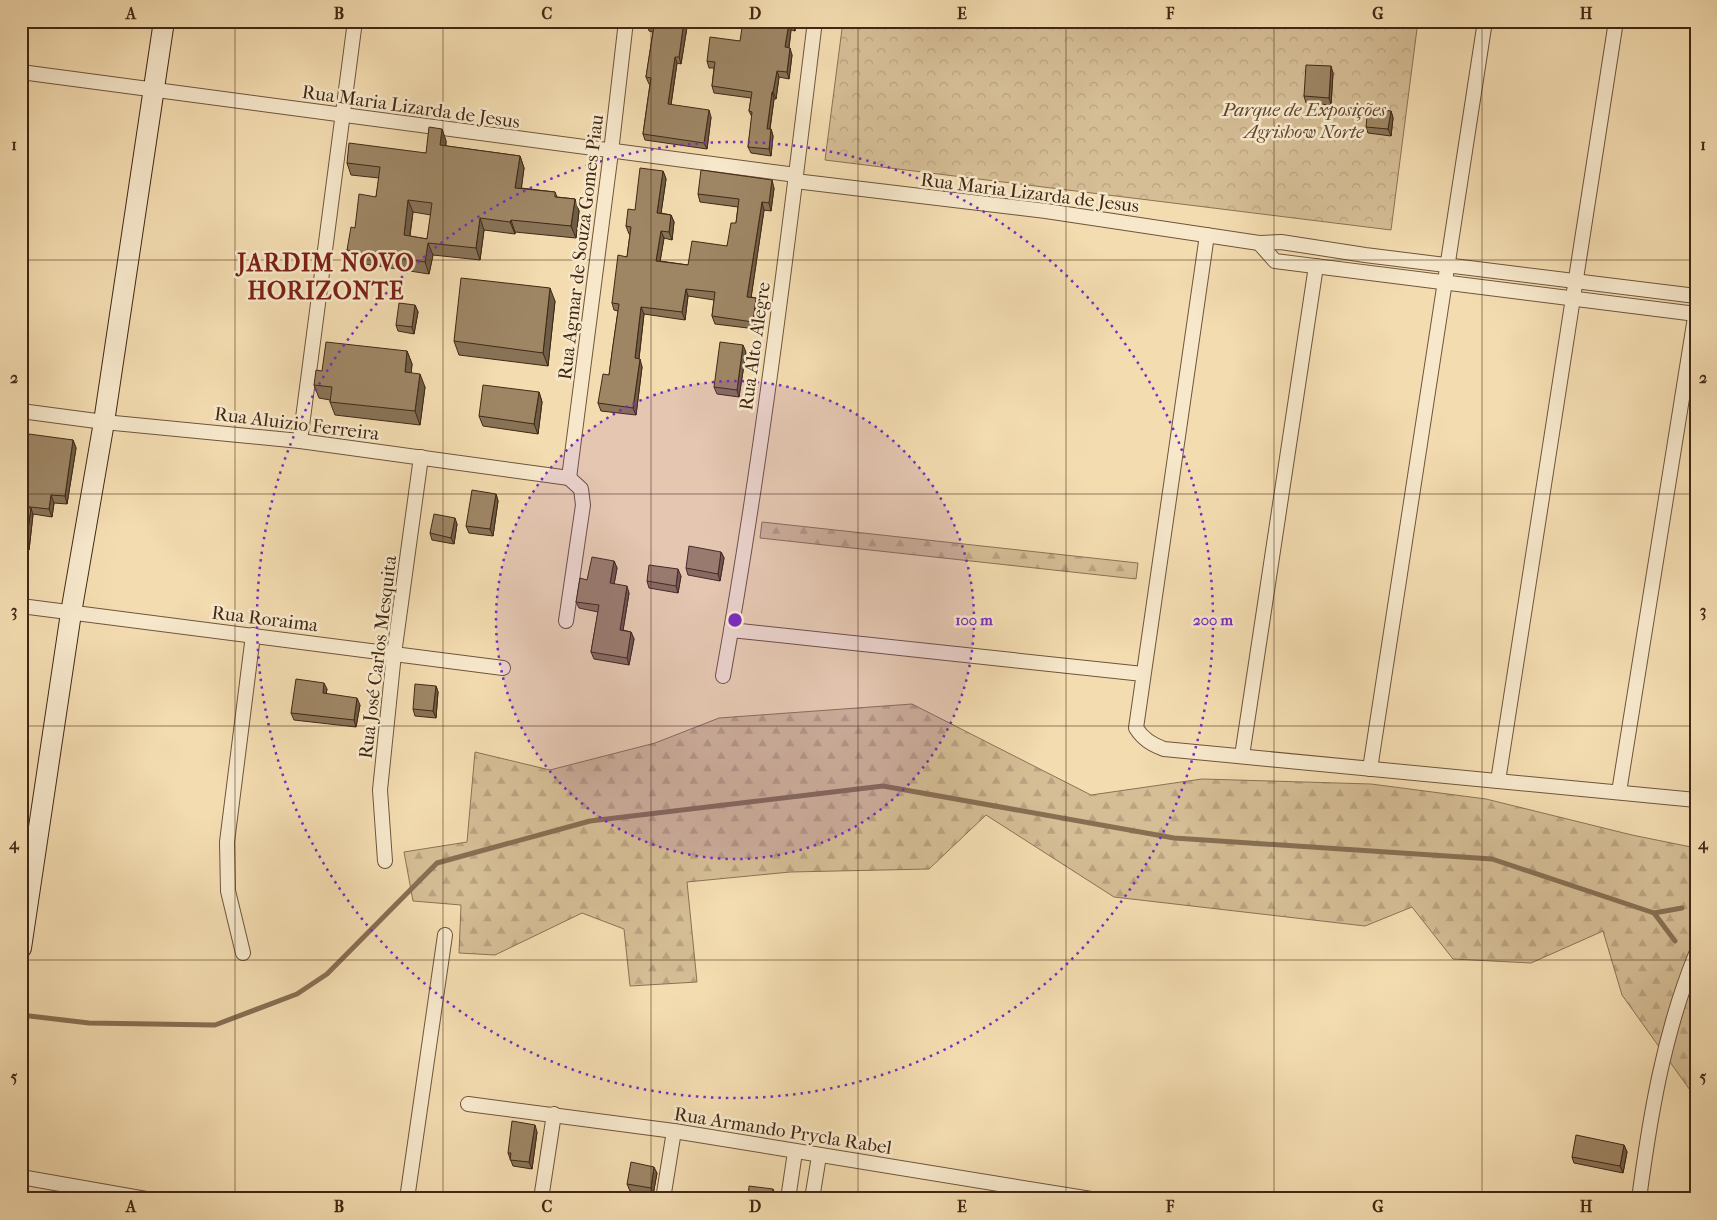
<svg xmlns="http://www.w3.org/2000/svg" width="1717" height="1220" font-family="'IM FELL French Canon',serif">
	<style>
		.forest { fill: url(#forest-firs); stroke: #8b7254 }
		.park { fill: url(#park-crowns); stroke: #8b7254 }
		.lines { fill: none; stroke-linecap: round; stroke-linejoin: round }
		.stream { stroke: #876f52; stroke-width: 5 }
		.street-casing { stroke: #6e553b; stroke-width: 16 }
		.secondary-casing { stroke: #412814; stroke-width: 22 }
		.street { stroke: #f7e8cc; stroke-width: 14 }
		.secondary { stroke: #f7e8cc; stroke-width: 20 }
		.wall { fill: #887357; stroke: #412814; fill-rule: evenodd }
		.shaded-wall { fill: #6f5e47; stroke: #412814 }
		.building { fill: #9e8665; stroke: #412814; fill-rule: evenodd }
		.grid { fill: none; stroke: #412814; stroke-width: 1; stroke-opacity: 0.55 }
		.ring { fill: none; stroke: #7b2cbf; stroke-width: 2.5; stroke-dasharray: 2.5 5 }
		.labels { text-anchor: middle; stroke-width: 5; stroke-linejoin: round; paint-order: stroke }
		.street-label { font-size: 19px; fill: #412814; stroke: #f7e8cc }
		.park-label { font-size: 19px; font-style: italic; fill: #5f462e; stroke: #f7e8cc }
		.district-label { font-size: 24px; font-weight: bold; letter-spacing: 1px; fill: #7a1f14; stroke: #f7e8cc }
		.centre { fill: #7b2cbf; stroke: #f7e8cc; stroke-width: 2.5 }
		.ring-label { font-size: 15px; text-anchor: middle; font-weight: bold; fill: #7b2cbf; stroke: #f7e8cc; stroke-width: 5; stroke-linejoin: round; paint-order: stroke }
		.neatline { fill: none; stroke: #412814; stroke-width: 2 }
		.grid-label { font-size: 16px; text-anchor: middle; font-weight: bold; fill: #412814 }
	</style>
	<defs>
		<pattern id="forest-firs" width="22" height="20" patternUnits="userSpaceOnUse" patternTransform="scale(1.25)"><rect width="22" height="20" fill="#d5bd95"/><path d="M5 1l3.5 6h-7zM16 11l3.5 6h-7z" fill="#b8a280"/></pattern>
		<pattern id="park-crowns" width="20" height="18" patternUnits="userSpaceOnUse" patternTransform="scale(1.25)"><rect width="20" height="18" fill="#d5bd95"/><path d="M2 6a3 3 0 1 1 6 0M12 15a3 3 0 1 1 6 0" fill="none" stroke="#b8a280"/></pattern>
	</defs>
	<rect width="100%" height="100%" fill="#f3dcb0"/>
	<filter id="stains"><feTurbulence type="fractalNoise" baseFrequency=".004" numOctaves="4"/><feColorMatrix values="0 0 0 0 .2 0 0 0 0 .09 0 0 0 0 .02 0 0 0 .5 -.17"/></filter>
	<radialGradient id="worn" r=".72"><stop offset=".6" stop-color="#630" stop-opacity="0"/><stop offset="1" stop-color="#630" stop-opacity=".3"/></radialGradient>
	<!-- forest -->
	<g class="forest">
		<polygon points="762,522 1138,563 1136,579 760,538"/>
		<polygon points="912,704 1091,795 1202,779 1371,784 1486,799 1632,835 1696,848 1696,1094 1690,1090 1622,995 1603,931 1531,963 1453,959 1412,907 1365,926 1114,897 986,815 929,869 790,872 687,882 697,982 630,986 624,929 582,913 495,955 459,953 461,905 413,901 404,852 467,842 475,752 550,770 655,743 719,718"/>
	</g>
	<!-- park -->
	<polygon class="park" points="843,21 1418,21 1391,230 825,160"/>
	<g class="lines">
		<!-- stream -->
		<g class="stream">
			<polyline points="1654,913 1682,908"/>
			<polyline points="21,1015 89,1023 215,1025 297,994 327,974 437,863 590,821 883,786 1174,838 1492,859 1654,913 1675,941"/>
		</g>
		<defs>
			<g id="street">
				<polyline points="21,72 796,175"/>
				<polyline points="795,181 1046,211 1259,243 1281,242 1365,255 1696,296"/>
				<path d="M1207 235 1136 728C1143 739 1151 744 1164 749L1696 800"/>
				<polyline points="1259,243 1275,261 1696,314"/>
				<polyline points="21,411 104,422 300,441 569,478"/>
				<polyline points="300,441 355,21"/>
				<polyline points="569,478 611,152 626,21"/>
				<polyline points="21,606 503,668"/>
				<polyline points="566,621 583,505 581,489 569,478"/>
				<polyline points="731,630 1143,674"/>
				<path d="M723 676C762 459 788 240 815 21"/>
				<polyline points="1242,756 1316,266"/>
				<polyline points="1370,769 1485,21"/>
				<polyline points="1498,781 1616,21"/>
				<polyline points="1619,792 1696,311"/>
				<polyline points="385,861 380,790 394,654 421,457"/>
				<polyline points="243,953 228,891 227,842 253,635"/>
				<polyline points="468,1104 674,1131 1091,1199"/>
				<polyline points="21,1177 146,1199"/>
				<polyline points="407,1199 445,935"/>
				<polyline points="541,1199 554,1114"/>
				<polyline points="663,1199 674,1131"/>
				<polyline points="788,1199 795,1152"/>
				<polyline points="812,1199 819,1156"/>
				<path d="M1639 1199C1650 1116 1664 1032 1696 954"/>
			</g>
			<polyline id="secondary" points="21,948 71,613 104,422 164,21"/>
		</defs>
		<!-- street casing -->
		<use href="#street" class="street-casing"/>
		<!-- secondary casing -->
		<use href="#secondary" class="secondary-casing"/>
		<!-- street -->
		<use href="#street" class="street"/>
		<!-- secondary -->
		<use href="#secondary" class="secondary"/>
	</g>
	<!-- wall -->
	<g class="wall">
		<polygon points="647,21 688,21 681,64 677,63 671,105 711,117 707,149 645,140 643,134 650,84 649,84 646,77 653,32 649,31 647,25"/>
		<polygon points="796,21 795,31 791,30 789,48 792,55 789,79 779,77 776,99 774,99 770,129 771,129 773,136 771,156 751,153 748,147 752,117 749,111 751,98 714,93 712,86 714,68 709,68 707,61 740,41"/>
		<polygon points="1333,73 1331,105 1306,103 1304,96"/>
		<polygon points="1391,111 1393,118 1391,136 1368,133 1366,127"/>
		<path d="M442 129 446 141V146L520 156 524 168 521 188 555 192 557 197 575 199 579 211 576 238 515 232V234L484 230 480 260 433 255 429 274 352 262 347 250 355 228 376 197 379 178 351 175 347 163 426 153ZM413 212 431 215 427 239 410 236Z"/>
		<polygon points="663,171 666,179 661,213 671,215 674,222 672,240 664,238 660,261 688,265 727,246 736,223 738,207 700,202 698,194 774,188 771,211 764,210 751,297 756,298 759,306 756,329 715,324 712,316 714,300 688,296 685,320 644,314 639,359 642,367 636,415 601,411 598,403 609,375 618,311 614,310 612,303 627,257 630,234 629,234 626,226 635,210"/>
		<polygon points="555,301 548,366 459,355 454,341"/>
		<polygon points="415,305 418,312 414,334 398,331 396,325"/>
		<polygon points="407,351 412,364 411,373 425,387 420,425 335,415 330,402 330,400 319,398 314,385 322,371"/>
		<polygon points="746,352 739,397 717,394 714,387"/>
		<polygon points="539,392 542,402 538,434 483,426 479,416"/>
		<polygon points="73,440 76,448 67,504 54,503 52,517 33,514 29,550 21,549 21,488 23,477 21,477 21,448 26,448"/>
		<polygon points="496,494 498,501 493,536 469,533 466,526"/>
		<polygon points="457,524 454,544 432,540 430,533"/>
		<polygon points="721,552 724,558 720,581 688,575 686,568"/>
		<polygon points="614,561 617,568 614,584 629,593 623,630 631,632 634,639 629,665 594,659 591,652 598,612 579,608 576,602 587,580"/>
		<polygon points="681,576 678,593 649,588 647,581"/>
		<polygon points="436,686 438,692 436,718 415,716 413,709"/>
		<polygon points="327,689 326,694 360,705 356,727 294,720 291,713"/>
		<polygon points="537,1132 532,1169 513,1166 508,1153"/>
		<polygon points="1624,1145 1627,1152 1623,1173 1574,1163 1572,1157"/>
		<polygon points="657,1173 653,1195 630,1191 627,1184"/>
	</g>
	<!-- shaded-wall -->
	<g class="shaded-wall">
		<polygon points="684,21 688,21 681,64 679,57"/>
		<polygon points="793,21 796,21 795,31 792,24"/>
		<polygon points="789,23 791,30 788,54 785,47"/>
		<polygon points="790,48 792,55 789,79 787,72"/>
		<polygon points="675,57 677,63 670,111 668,104"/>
		<polygon points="1331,66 1333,73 1331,105 1329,98"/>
		<polygon points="777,71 779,77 776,99 773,92"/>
		<polygon points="772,92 774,99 769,135 767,129"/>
		<polygon points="709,110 711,117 707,149 704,143"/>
		<polygon points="1391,111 1393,118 1391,136 1388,129"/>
		<polygon points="442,129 446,141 444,157 440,145"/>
		<polygon points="771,129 773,136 771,156 769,149"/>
		<polygon points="520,156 524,168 520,200 515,188"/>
		<polygon points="663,171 666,179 660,220 657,213"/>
		<polygon points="772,180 774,188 771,211 769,203"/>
		<polygon points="575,199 579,211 576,238 571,226"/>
		<polygon points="408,200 413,212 408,247 404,235"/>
		<polygon points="762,202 764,210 750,305 747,297"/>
		<polygon points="671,215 674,222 672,240 669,232"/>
		<polygon points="480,218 484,230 480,260 476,248"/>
		<polygon points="511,220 515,232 515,234 510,222"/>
		<polygon points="661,231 664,238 659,268 656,261"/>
		<polygon points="428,243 433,255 429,274 425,262"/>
		<polygon points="550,288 555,301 548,366 543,353"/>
		<polygon points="686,289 688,296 685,320 682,312"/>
		<polygon points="756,298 759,306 756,329 753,322"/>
		<polygon points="415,305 418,312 414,334 412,327"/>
		<polygon points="641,307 644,314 638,366 635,358"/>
		<polygon points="743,345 746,352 739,397 737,390"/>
		<polygon points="407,351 412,364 410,386 405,372"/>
		<polygon points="640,359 642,367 636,415 633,408"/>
		<polygon points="420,374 425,387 420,425 415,411"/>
		<polygon points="539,392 542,402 538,434 534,424"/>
		<polygon points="73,440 76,448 67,504 65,496"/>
		<polygon points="496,494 498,501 493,536 490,529"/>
		<polygon points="51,495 54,503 52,517 49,509"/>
		<polygon points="31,508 33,515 29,550 26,543"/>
		<polygon points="455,518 457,524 454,544 451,538"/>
		<polygon points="721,552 724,558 720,581 718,574"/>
		<polygon points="614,561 617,568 613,590 610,583"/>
		<polygon points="678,569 681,576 678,593 676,586"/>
		<polygon points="627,586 629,593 622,637 620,630"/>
		<polygon points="631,632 634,639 629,665 627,658"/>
		<polygon points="324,683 327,689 325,700 323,693"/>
		<polygon points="436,686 438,692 436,718 433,711"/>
		<polygon points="357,698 360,705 356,727 354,720"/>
		<polygon points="535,1125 537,1132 532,1169 529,1162"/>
		<polygon points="1624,1145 1627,1152 1623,1173 1620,1166"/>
		<polygon points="654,1167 657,1173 653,1195 651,1188"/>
		<polygon points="773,1189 776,1196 775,1199 772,1199"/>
	</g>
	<!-- building -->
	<g class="building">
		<polygon points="647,21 684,21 679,57 675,57 668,104 709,110 704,143 643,134 651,78 646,77 654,26 647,25"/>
		<polygon points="743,21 793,21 792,24 789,23 785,47 790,48 787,72 777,71 773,92 772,92 767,129 771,129 769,149 748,147 752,112 749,111 752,92 712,86 715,62 707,61 710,37 740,41"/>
		<polygon points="1306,65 1331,66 1329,98 1304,96"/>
		<polygon points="1368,108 1391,111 1388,129 1366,127"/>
		<path d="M429 127 442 129 440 145 520 156 515 188 555 192V197L575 199 571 226 511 220 510 222 480 218 476 248 428 243 425 262 347 250 351 227 355 228 359 194 376 197 380 167 347 163 349 143 426 153ZM408 200 432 203 427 239 404 235Z"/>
		<polygon points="640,168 663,171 657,213 671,215 669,232 661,231 656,261 688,265 692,241 727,246 731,223 736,223 739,199 698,194 701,170 772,180 769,203 762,202 747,297 756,298 753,322 712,316 715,292 686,289 682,312 641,307 635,358 640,359 633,408 598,403 603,374 609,375 613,345 619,304 612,303 618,255 627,257 631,227 626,226 628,209 635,210"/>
		<polygon points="461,278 550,288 543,353 454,341"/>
		<polygon points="399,303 415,305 412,327 396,325"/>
		<polygon points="326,342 407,351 405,372 420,374 415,411 330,402 332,387 314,385 316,370 322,371"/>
		<polygon points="720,342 743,345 737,390 714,387"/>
		<polygon points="483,385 539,392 534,424 479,416"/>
		<polygon points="29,434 73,440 65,496 51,495 49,509 21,506 21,488 24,469 21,469 21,448 26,448"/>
		<polygon points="472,490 496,494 490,529 466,526"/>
		<polygon points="21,507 31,508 26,543 21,542"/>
		<polygon points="434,514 455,518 451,538 430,533"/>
		<polygon points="689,546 721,552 718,574 686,568"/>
		<polygon points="592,557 614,561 610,583 627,586 620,630 631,632 627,658 591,652 599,605 576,602 580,578 587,580"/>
		<polygon points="649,565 678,569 676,586 647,581"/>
		<polygon points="296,679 324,683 323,693 357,698 354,720 291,713"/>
		<polygon points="415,684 436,686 433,711 413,709"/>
		<polygon points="512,1121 535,1125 529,1162 510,1160 511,1153 508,1153"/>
		<polygon points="1576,1135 1624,1145 1620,1166 1572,1157"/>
		<polygon points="631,1162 654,1167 651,1188 627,1184"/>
		<polygon points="749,1186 773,1189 772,1199 748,1199"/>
	</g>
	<!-- grid -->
	<path class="grid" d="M235 21V1199M443 21V1199M651 21V1199M858 21V1199M1066 21V1199M1274 21V1199M1482 21V1199M21 260H1696M21 494H1696M21 726H1696M21 960H1696"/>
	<!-- distance rings -->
	<circle cx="735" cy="620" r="239" fill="#7b2cbf" fill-opacity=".12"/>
	<g class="ring">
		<circle cx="735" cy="620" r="239"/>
		<circle cx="735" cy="620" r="478"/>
	</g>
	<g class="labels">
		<!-- street labels -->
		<g class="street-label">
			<text transform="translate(411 106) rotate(8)" y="7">Rua Maria Lizarda de Jesus</text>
			<text transform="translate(1030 192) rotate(7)" y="7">Rua Maria Lizarda de Jesus</text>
			<text transform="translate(580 247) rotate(-83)" y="7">Rua Agmar de Souza Gomes Piau</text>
			<text transform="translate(754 346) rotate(-82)" y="7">Rua Alto Alegre</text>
			<text transform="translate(297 423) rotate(7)" y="7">Rua Aluizio Ferreira</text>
			<text transform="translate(265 618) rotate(7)" y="7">Rua Roraima</text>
			<text transform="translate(377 657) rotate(-83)" y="7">Rua José Carlos Mesquita</text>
			<text transform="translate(783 1130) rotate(9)" y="7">Rua Armando Prycla Rabel</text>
		</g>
		<!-- park labels -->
		<g class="park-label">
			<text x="1304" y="116">Parque de Exposições<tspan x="1304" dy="22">Agrishow Norte</tspan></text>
		</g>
		<!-- district labels -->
		<g class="district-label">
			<text x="326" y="271">JARDIM NOVO<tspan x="326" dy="28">HORIZONTE</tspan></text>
		</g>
	</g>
	<circle cx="735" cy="620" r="8" class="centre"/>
	<g class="ring-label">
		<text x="974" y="625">100 m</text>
		<text x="1213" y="625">200 m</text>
	</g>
	<!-- margin -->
	<rect width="1717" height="1220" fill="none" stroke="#f3dcb0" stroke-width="55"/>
	<rect x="28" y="28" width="1662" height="1164" class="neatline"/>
	<g class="grid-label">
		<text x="131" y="19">A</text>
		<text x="339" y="19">B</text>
		<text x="547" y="19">C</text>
		<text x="755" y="19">D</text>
		<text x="962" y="19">E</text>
		<text x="1170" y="19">F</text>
		<text x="1378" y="19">G</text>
		<text x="1586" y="19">H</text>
		<text x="14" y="150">1</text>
		<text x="1703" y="150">1</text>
		<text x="14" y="383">2</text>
		<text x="1703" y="383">2</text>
		<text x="14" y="616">3</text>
		<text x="1703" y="616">3</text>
		<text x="14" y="849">4</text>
		<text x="1703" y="849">4</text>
		<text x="14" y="1082">5</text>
		<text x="1703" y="1082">5</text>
		<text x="131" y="1212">A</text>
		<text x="339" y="1212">B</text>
		<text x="547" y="1212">C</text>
		<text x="755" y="1212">D</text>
		<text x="962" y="1212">E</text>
		<text x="1170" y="1212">F</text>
		<text x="1378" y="1212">G</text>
		<text x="1586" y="1212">H</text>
	</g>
	<rect width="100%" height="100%" filter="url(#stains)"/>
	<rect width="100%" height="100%" fill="url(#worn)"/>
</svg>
